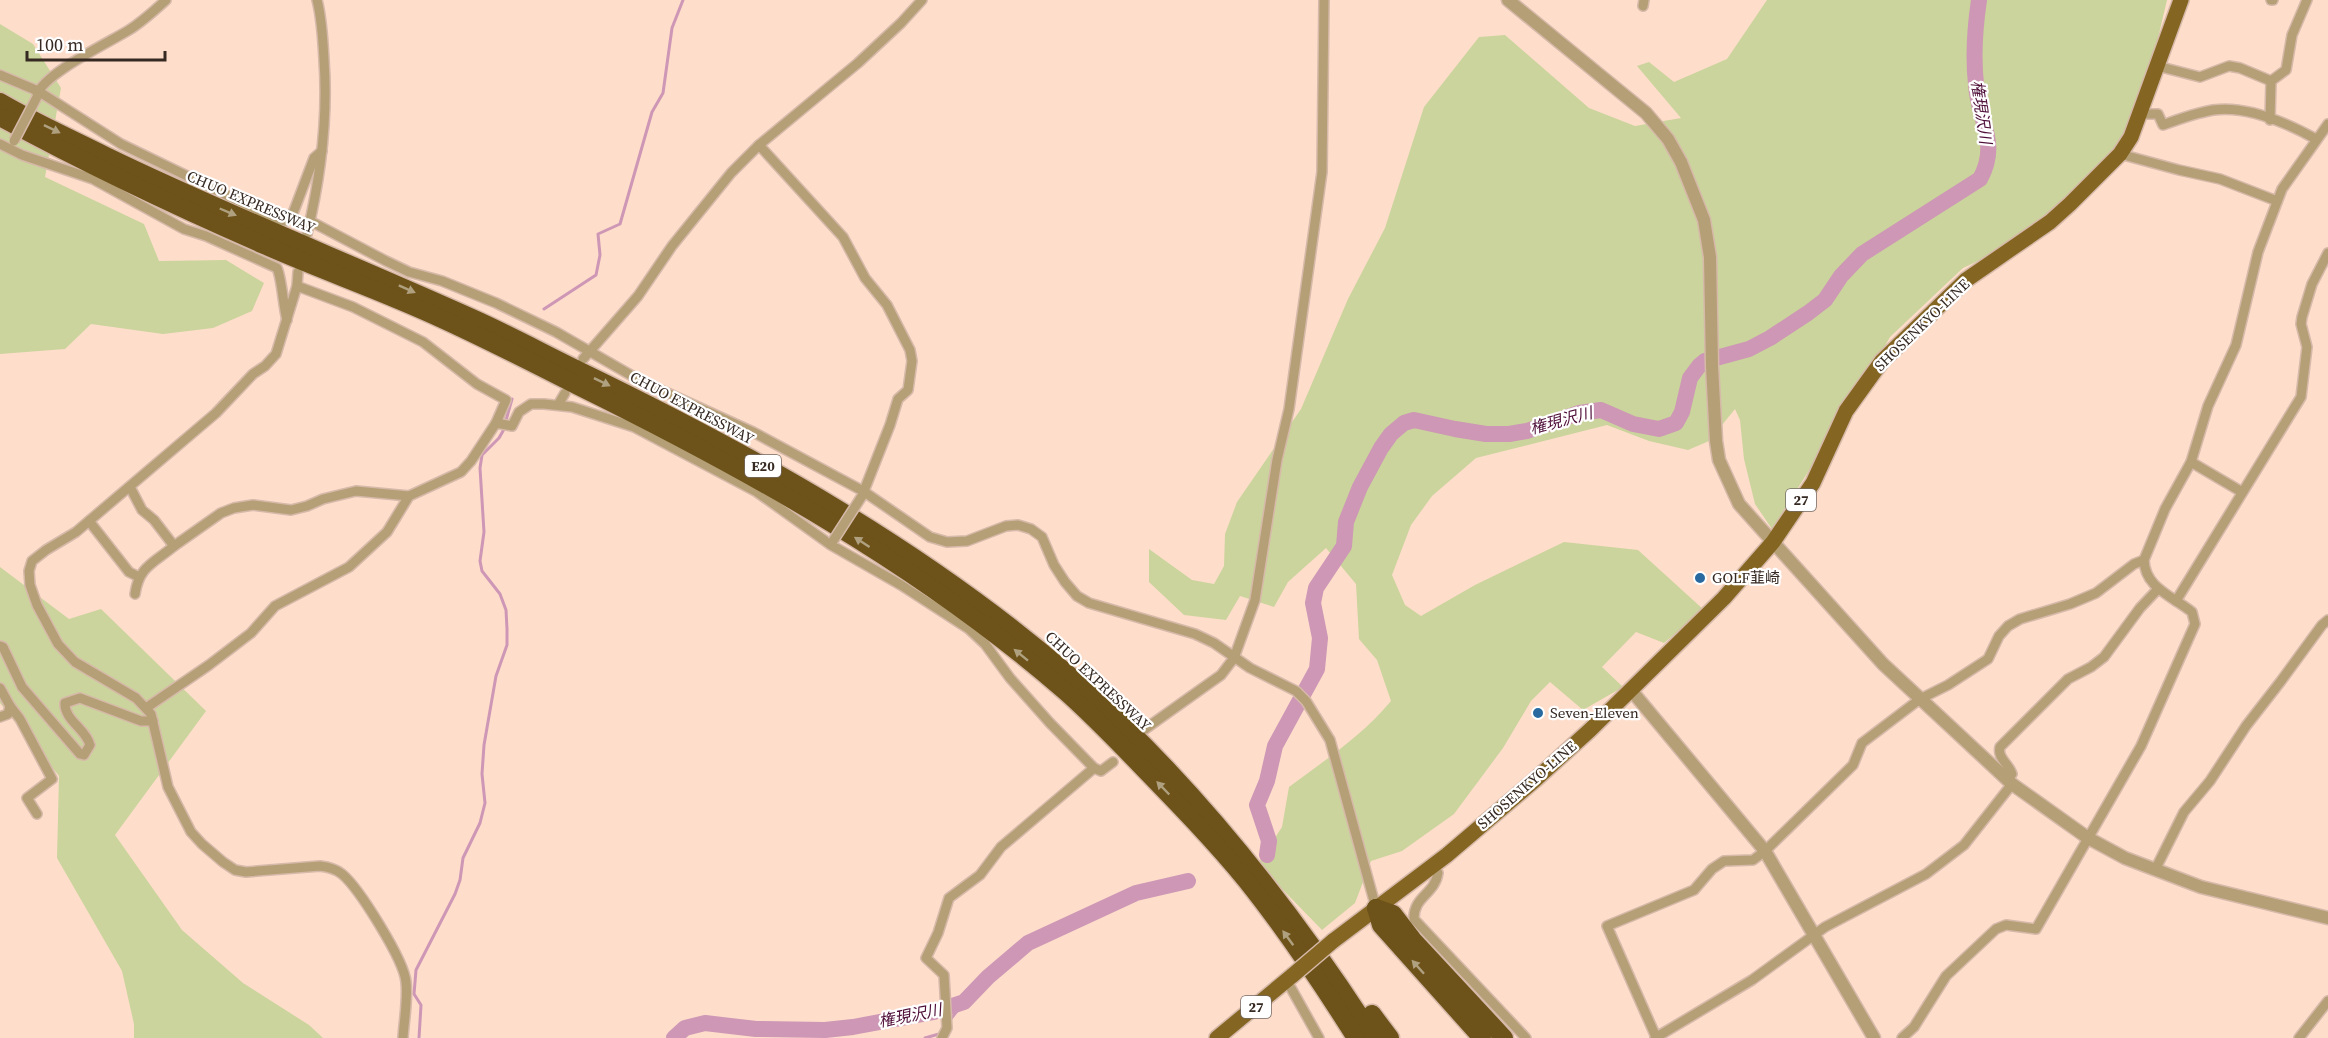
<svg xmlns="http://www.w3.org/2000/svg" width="2328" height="1038" font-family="'Source Serif 4','Noto Sans JP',serif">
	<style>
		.green { fill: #cbd49c }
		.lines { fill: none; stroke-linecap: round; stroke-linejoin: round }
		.stream { stroke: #cd97b5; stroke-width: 3 }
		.river { stroke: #cd97b5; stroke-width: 16 }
		.minor-casing { stroke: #d6b9a9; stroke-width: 12 }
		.tertiary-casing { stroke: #d6b9a9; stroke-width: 15 }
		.primary-casing { stroke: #d6b9a9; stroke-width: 18 }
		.motorway-casing { stroke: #d6b9a9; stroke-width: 21 }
		.minor { stroke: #b59f76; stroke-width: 9 }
		.tertiary { stroke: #b59f76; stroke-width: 12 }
		.primary { stroke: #846522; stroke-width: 15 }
		.motorway { stroke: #6d5219; stroke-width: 18 }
		.minor-bridge-casing { stroke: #d6b9a9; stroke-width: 12; stroke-linecap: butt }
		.primary-bridge-casing { stroke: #d6b9a9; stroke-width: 18; stroke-linecap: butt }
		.minor-bridge { stroke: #b59f76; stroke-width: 9 }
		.primary-bridge { stroke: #846522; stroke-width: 15 }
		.oneway { fill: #afa080 }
		.poi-dot { fill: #28699f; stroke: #fff; stroke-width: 2 }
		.labels { text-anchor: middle; stroke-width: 4.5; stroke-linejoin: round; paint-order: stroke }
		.shield { fill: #fff; stroke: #726964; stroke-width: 1.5 }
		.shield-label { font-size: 14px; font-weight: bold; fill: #352922 }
		.street-label { font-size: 15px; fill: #352922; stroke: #fff }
		.poi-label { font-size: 15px; fill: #352922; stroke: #fff; text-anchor: start }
		.water-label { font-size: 16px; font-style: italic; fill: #4e0e38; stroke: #fff }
	</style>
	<rect width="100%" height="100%" fill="#feddcb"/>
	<!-- green -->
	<g class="green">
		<path d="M1767 0H2167L2141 110 2100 183 2049 228 1963 268 1890 337 1865 382 1772 529 1755 504 1744 459 1740 420 1735 409 1709 441 1688 450 1649 441 1607 425 1476 458 1432 496 1411 525 1392 575 1405 605 1421 616 1475 585 1564 542 1638 550 1704 610 1664 643 1636 632 1602 667 1623 687 1583 710 1550 682 1531 701 1503 748 1454 814 1402 851 1371 861 1355 903 1322 930 1258 864 1282 827 1289 787C1325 760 1362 736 1391 701L1377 660 1359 639 1356 584 1326 548 1288 582 1274 607 1240 596 1226 620 1184 615 1149 582V549L1192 580 1214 584 1224 566 1225 534 1237 502 1301 409 1348 299 1385 228 1424 107 1479 37 1505 35 1589 108 1635 126 1681 118 1637 66 1649 62 1674 82 1727 59Z"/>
		<polygon points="0,24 33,44 61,88 45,177 144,224 159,261 226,260 264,283 252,311 213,328 163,334 91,324 65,349 0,354"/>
		<polygon points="0,567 69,619 101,609 206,711 115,835 182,930 243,983 309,1025 323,1038 134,1038 134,1024 122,971 57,858 59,776 0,703"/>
	</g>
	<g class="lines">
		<!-- stream -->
		<g class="stream">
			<polyline points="544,309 596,275 600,255 598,234 620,224 652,112 663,93 672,28 683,0"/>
			<polyline points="950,1020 964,1002"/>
			<polyline points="419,1038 421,1005 414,994 416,970 455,894 460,880 463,858 480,823 485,803 482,774 484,745 496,676 507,645 507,629 506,610 500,594 482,571 480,561 484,532 480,468 482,455 499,438 503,431 512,399"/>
			<polyline points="925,1038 939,1034 942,1030"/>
		</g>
		<!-- river -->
		<g class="river">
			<path d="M1267 855 1269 841 1257 805 1267 781 1275 746 1317 669 1320 638 1313 603 1316 588 1344 546 1346 522 1360 487 1381 448 1391 434 1404 423 1414 420 1455 429 1486 434H1509L1527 431 1579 413 1601 410 1633 424 1659 429 1676 423 1682 412 1690 378 1699 366 1705 361 1749 349 1770 338 1808 313 1825 300 1841 276 1862 254 1980 179C2000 143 1978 121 1976 84 1973 57 1975 27 1979 0"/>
			<polyline points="674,1038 685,1028 705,1023 756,1029 825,1030 853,1027 934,1012 964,1002 988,977 1028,943 1136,893 1188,881"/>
		</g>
		<defs>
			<g id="minor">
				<polyline points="2271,0 2273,0"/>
				<polyline points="1643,6 1644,0"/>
				<polyline points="2157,66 2200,77 2229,66 2240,68 2271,81 2286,70 2292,35 2307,0"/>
				<polyline points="0,75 38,91 121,144 278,220 285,221 292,216 314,158 322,151"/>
				<path d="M37 95C43 74 108 43 129 30 142 22 154 11 166 0"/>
				<path d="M2139 114H2158L2163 125C2179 119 2196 113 2213 110 2247 105 2287 123 2316 139"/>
				<polyline points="2270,120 2271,81"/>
				<path d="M0 144 22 155 93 179 184 229 206 236 277 268C282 279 283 305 287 320"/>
				<polyline points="759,145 843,237 865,278 887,305 910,350 912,361 908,390 898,399 890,425 862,496"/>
				<polyline points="2120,154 2179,170 2220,179 2277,201"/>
				<polyline points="310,221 386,261 409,272 442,281 496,303 556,332 641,381 753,432 863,491 930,537 947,542 967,541 1006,526 1018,525 1031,529 1042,537 1054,565 1065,582 1077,596 1089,603 1195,634 1214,643 1250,668 1296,691 1306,701 1330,740 1376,908"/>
				<path d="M307 234C321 176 328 118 324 60 323 40 322 19 317 0"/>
				<path d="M298 272 297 286 276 354 265 366 253 374 216 413 76 532 46 550 32 561 29 571 30 585 37 605 58 644 75 662 136 698 151 714 168 787 191 832 202 844 223 862 235 870 246 872 320 866C328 867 336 869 342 874 359 888 404 960 406 982 408 1000 404 1020 403 1038"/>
				<polyline points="297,286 353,307 423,342 477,384 506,400 496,423"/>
				<polyline points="583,359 638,296 672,246 731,173 759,145 858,63 901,23 922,0"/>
				<polyline points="558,405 565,393"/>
				<polyline points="2191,462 2242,492"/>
				<polyline points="130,487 142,510 154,520 174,546 221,513 234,508 253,505 291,510 307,506 323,499 356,491 409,496"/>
				<polyline points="89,521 129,572 139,577"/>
				<path d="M135 594C139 566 154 563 174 546"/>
				<polyline points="2176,601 2301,397 2307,347 2301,324 2302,317 2312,284 2328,253"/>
				<path d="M0 646 3 647 22 687 80 754 84 755 90 745C86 729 64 720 65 703L80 698 141 721H153"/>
				<polyline points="0,688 10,706 8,714 0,717"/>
				<polyline points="10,706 20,719 52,779 27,798 37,814"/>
				<polyline points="146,708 209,665 251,633 275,606 349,567 387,532 409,496 461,472 471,461 496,423 512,426 519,412 531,404 544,404 572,407 634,427 757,492 831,545 901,585 969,629 985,644 1010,678 1050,723 1094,768 1101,771 1113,762"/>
				<polyline points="1145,729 1221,675 1234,658 1255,600 1277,460 1289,409 1322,172 1324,0"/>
				<path d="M2007 779 2012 774C2009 764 1997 758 2000 747L2068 679 2091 667 2104 657 2140 608 2158 589"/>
				<path d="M1432 866 1438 873C1435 894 1413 897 1414 919L1526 1038"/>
				<polyline points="2155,870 2184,812 2210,781 2246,726 2281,681 2322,625 2328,620"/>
				<polyline points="1287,981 1319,1038"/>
				<polyline points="1656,1037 1607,926 1694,890 1712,869 1724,861 1753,860 1765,851 1853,765 1862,743 1920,699 1948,685 1988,659 1999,636 2008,626 2020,619 2070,604 2096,593 2134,564 2144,560"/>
				<polyline points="942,1038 947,1028 944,975 926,958 938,933 949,898 980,875 1001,847 1094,768"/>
				<polyline points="1655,1038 1752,980 1825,927 1926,874 1964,845 2012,784"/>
				<path d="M1902 1038 1914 1027 1946 976 1996 929 2006 925 2036 929 2141 746 2195 624 2192 612C2172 596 2145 588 2144 560L2165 509 2191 462 2208 406 2236 345 2258 252 2282 189 2328 124"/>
				<polyline points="2299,1038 2328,1001"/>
			</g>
			<g id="tertiary">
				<polyline points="1508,0 1646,113 1668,139 1681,162 1704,220 1710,257 1712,366 1716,441 1719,460 1739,504 1773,542 1883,664 2012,784 2088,838 2125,858 2201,887 2328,918"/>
				<polyline points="1631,690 1765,851 1874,1038"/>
			</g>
			<g id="primary">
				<polyline points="1333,941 1447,855 1535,780 1590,730 1724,598 1773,542 1813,483 1846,411 1882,361 1966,280 2050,222 2070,204 2120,154 2131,137 2181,0"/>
				<polyline points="1217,1038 1293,975"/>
			</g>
			<g id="motorway">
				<path d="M0 102C34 122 70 138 106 156 226 214 350 263 472 318 508 334 543 353 578 370 754 455 928 552 1075 680 1192 783 1290 907 1374 1038"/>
				<path d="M0 117C86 164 175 206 264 245 323 271 384 292 442 319 488 340 533 363 578 386 750 471 920 565 1066 692 1093 716 1119 743 1144 769 1179 805 1214 841 1246 880 1286 930 1322 984 1356 1038"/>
				<polyline points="1376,908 1393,914 1413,940 1504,1038"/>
				<polyline points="1376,908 1381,925 1482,1038"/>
				<polyline points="1372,1014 1390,1038"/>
			</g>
		</defs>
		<!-- minor casing -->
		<use href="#minor" class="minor-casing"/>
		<!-- tertiary casing -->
		<use href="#tertiary" class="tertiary-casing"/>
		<!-- primary casing -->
		<use href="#primary" class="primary-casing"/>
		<!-- motorway casing -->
		<use href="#motorway" class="motorway-casing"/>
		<!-- minor -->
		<use href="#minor" class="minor"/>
		<!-- tertiary -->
		<use href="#tertiary" class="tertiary"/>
		<!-- primary -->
		<use href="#primary" class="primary"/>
		<!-- motorway -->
		<use href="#motorway" class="motorway"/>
		<defs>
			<g id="minor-bridge">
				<polyline points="14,141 37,97"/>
				<polyline points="833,541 862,496"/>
			</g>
			<polyline id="primary-bridge" points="1293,975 1333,941"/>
		</defs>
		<!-- minor-bridge casing -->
		<use href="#minor-bridge" class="minor-bridge-casing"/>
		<!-- primary-bridge casing -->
		<use href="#primary-bridge" class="primary-bridge-casing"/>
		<!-- minor-bridge -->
		<use href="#minor-bridge" class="minor-bridge"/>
		<!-- primary-bridge -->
		<use href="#primary-bridge" class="primary-bridge"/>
	</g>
	<!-- one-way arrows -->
	<defs><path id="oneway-solid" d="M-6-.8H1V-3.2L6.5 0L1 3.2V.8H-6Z" transform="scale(1.5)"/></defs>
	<g class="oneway">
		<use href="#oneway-solid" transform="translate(52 129) rotate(26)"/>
		<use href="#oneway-solid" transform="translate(228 212) rotate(23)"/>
		<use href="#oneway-solid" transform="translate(407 289) rotate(24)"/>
		<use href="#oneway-solid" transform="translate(602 382) rotate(26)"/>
		<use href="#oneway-solid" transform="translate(862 542) rotate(-147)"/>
		<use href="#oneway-solid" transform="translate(1021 655) rotate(-141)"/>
		<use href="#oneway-solid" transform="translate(1163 788) rotate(-134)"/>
		<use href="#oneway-solid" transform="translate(1288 938) rotate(-126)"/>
		<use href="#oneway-solid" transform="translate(1418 967) rotate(-132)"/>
	</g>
	<!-- markers -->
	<g class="poi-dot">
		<circle cx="1700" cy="578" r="6"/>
		<circle cx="1538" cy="713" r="6"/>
	</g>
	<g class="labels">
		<!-- shield labels -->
		<g class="shield">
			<rect x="745" y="455" width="36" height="22" rx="4.5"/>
			<rect x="1786" y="489" width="30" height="22" rx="4.5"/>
			<rect x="1241" y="996" width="30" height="22" rx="4.5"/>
		</g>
		<g class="shield-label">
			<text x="763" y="471">E20</text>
			<text x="1801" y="505">27</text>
			<text x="1256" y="1012">27</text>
		</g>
		<!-- street labels -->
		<g class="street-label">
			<text transform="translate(251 202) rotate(23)" y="5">CHUO EXPRESSWAY</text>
			<text transform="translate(1922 325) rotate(-44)" y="5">SHOSENKYO-LINE</text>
			<text transform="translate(692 408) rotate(28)" y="5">CHUO EXPRESSWAY</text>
			<text transform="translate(1098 681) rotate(43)" y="5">CHUO EXPRESSWAY</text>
			<text transform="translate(1527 785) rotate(-41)" y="5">SHOSENKYO-LINE</text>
		</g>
		<!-- poi labels -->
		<g class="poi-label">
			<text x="1712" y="583">GOLF韮崎</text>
			<text x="1550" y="718">Seven-Eleven</text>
		</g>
		<!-- water labels -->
		<g class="water-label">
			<text transform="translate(1982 112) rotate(82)" y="6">権現沢川</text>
			<text transform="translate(1561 420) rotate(-15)" y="6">権現沢川</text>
			<text transform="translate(910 1015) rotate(-11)" y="6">権現沢川</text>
		</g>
	</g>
	<!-- scale -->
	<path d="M27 51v9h138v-9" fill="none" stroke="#352922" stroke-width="3"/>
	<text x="36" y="51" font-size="18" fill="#352922" stroke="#ffffff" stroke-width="4.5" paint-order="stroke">100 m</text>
</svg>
